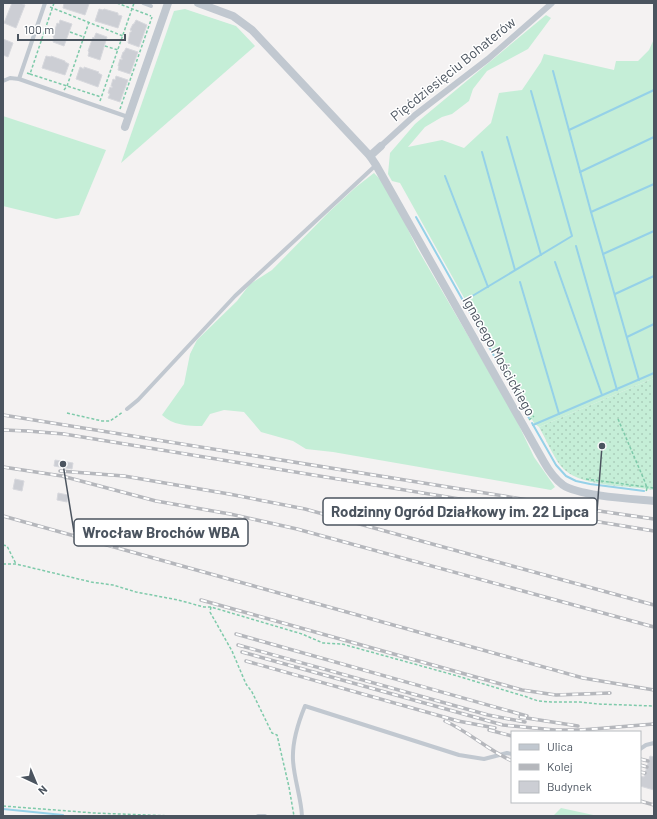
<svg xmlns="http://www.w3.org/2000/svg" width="657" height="819" font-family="Barlow,sans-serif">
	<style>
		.grass { fill: #c5eed7 }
		.garden { fill: url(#garden-dots) }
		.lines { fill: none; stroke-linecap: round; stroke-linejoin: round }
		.stream { stroke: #95d1e8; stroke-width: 2 }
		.building { fill: #ccced4; stroke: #d7d8dd }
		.path { stroke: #7ecaaa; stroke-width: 1.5; stroke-dasharray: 3 2; stroke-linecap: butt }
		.service { stroke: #c1c8d0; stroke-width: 4 }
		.pedestrian { stroke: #c1c8d0; stroke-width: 6 }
		.minor { stroke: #c1c8d0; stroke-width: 8 }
		.rail-casing { stroke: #b5b7bc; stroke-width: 3.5 }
		.rail { stroke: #fff; stroke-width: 2; stroke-dasharray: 6; stroke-linecap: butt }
		.labels { text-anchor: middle; stroke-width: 3; stroke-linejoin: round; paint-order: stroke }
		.street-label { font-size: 14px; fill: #4b545f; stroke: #fff }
		.leader { fill: none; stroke: #4b545f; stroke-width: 1.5 }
		.callout-dot { fill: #4b545f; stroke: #fff; stroke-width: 1.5 }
		.callout { fill: #fff; stroke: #4b545f; stroke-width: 1.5 }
		.callout-label { font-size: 15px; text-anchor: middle; font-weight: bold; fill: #4b545f }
	</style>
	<defs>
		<pattern id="garden-dots" width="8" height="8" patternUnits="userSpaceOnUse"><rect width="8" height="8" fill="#c5eed7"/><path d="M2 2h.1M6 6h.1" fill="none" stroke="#abcebb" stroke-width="1.8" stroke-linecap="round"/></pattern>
	</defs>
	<rect width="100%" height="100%" fill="#f4f2f2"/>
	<!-- grass -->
	<g class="grass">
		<polygon points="185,9 236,26 255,46 121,163 174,11"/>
		<polygon points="546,15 551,18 528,49 487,71 473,89 469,101 452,114 442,117 425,127 408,147 442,140 464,148 491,123 499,93 522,90 541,62 544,54 614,70 616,61 638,61 649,50 654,39 654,378 539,427 534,423 400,183 392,181 388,174 390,153 415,124"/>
		<polygon points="3,116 106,150 79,215 56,219 3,206"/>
		<path d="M374 173 381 180 402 217 417 248 513 413 534 457 555 487 551 490 333 452 306 449 293 441 261 432 244 412 224 410 210 414 202 426C188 426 172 425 162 415L184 384 190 354 197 340 237 301 250 284 272 270 329 212 356 187Z"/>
		<polygon points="561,808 598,816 553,816"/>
	</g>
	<!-- garden -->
	<path class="garden" d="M654 378V490C628 485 577 488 560 465 552 454 546 439 539 427Z"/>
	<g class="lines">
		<!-- stream -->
		<g class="stream">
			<polyline points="553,71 591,212 639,380"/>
			<polyline points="569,130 654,90"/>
			<polyline points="507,137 541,255"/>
			<polyline points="482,152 515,270"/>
			<polyline points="580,172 654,137"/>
			<polyline points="445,176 488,287"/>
			<polyline points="591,212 654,184"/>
			<polyline points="416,217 529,418"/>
			<polyline points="576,246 617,390"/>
			<polyline points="603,254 654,231"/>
			<polyline points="555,262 602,395"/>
			<polyline points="520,282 559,414"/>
			<polyline points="615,294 654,276"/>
			<polyline points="464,301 572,236 531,91"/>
			<polyline points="627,337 654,324"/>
			<polyline points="532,423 556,465 566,476 576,481 590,484 644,491"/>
			<polyline points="533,425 654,373"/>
			<polyline points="3,809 63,815"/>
			<polyline points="70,816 71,816"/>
		</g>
	</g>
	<!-- building -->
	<g class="building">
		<polygon points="12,3 20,3 25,5 16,28 4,23"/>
		<polygon points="64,3 87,3 89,4 85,15 63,8"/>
		<polygon points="99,9 103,10 104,9 118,13 118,15 122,16 118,28 95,21"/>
		<polygon points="60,20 72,24 64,46 53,42 54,38 53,37 57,23 59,24"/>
		<polygon points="136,20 147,25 139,47 128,43 130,32 131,32 132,31 130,30 133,24 134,24"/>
		<polygon points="96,33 107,37 100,60 88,56 89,52 88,51 93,37 94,38"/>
		<polygon points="3,39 13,43 8,57 3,55"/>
		<polygon points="126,48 138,52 130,74 118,70 119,66 118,66 120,59 122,60 122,58 121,58 123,52 124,52"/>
		<polygon points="46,56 51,57 51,56 65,61 65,62 69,64 65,75 42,68"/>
		<polygon points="80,67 84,69 84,67 99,72 98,73 102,75 98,87 76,79"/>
		<polygon points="116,76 128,80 120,102 108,98 110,94 108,93 110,87 112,88 112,86 111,86 113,79 115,80"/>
		<polygon points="55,460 73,463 72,469 54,466"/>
		<polygon points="15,479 24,481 22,491 13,489"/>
		<polygon points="58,493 68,495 67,502 57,500"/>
		<polygon points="650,756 654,757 654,790 640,786 640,776 644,777"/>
	</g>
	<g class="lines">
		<!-- path -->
		<g class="path">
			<polyline points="117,3 151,16"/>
			<polyline points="50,7 123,36"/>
			<polyline points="70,32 84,37"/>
			<polyline points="105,46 118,50"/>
			<polyline points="27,73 30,74 54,3"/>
			<polyline points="30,74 101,97"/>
			<polyline points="64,90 67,86 89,22"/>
			<polyline points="100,101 134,3"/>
			<polyline points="120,109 152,17"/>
			<polyline points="67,413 102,421 110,421 123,412"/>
			<polyline points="618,419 645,482 647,488 646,492"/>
			<polyline points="529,420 534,416"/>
			<polyline points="586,479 654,488"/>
			<polyline points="3,545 7,546 16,564"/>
			<polyline points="3,564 16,564 91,582 113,585 136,592 178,600 204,607 211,607 302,634 323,643 342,644 454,675 527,697 538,701 551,702 580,702 598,704 654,706"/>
			<polyline points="211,607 210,612 232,651 246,684 252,692 272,733 277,735 289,787 294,816"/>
			<polyline points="3,806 94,813 174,816"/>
			<polyline points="245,816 253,816"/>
		</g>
		<!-- service -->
		<g class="service">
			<polyline points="143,3 151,6"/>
			<polyline points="19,79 45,3"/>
			<polyline points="3,81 10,78 19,79 128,117"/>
			<polyline points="127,409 138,400 235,296 376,165"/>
			<polyline points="640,749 646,745 654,743"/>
			<polyline points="258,816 265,816"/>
			<path d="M302 816C301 797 294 779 293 760 292 741 298 723 305 706L459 755 484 759 507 753 512 754"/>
		</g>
		<!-- pedestrian -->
		<polyline class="pedestrian" points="381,146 415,115 488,59 552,3"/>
		<!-- minor -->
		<g class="minor">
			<path d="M198 3 233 16 252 30 370 156 376 165 544 462C549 471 555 479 563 485 579 496 633 499 654 501"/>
			<polyline points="125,127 168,3"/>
			<polyline points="370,156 381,146"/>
		</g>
		<defs>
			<g id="rail">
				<polyline points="3,415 565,506 654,519"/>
				<polyline points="3,430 28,431 64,434 654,531"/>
				<polyline points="3,467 62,476 156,501 230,514 297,529 654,627"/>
				<polyline points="60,471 124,476 229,494 305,509 654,605"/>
				<polyline points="3,516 583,678 654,690"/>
				<polyline points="201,600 522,690 556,695 610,693"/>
				<polyline points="236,634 527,716"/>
				<polyline points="238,645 488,715 525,722"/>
				<polyline points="242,652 503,725 555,730 581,730 654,724"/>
				<polyline points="246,661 458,721 495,728"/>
				<polyline points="520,717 578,726"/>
				<path d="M445 721C469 732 488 750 512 761"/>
				<polyline points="489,730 512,736"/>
				<polyline points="640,759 648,761"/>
				<polyline points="640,765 647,767"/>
				<polyline points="640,772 645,773"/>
				<polyline points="640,801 654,805"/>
			</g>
		</defs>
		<!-- rail casing -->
		<use href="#rail" class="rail-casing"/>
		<!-- rail -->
		<use href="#rail" class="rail"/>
	</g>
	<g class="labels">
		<!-- street labels -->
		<g class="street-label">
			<text transform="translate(453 69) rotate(-39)" y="5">Pięćdziesięciu Bohaterów</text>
			<text transform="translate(499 356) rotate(61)" y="5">Ignacego Mościckiego</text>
		</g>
	</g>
	<!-- callouts -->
	<path class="leader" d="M602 446L597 511M63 464L74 532"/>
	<g class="callout-dot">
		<circle cx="602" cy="446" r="4"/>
		<circle cx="63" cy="464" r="4"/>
	</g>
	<g class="callout">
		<rect x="323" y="498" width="274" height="27" rx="4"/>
		<rect x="74" y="519" width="174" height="27" rx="4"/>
	</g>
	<g class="callout-label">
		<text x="460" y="517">Rodzinny Ogród Działkowy im. 22 Lipca</text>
		<text x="161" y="538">Wrocław Brochów WBA</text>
	</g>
	<!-- border -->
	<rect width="657" height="819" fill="none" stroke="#4b545f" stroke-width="8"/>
	<!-- legend -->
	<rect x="511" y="731" width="130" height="72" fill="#ffffff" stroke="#b7bbbf"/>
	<rect x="519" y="744" width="20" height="6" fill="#c1c8d0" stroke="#b7bbbf"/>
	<text x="547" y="751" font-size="12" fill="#4b545f">Ulica</text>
	<rect x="519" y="764" width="20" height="6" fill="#b5b7bc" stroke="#b7bbbf"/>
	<text x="547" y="771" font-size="12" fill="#4b545f">Kolej</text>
	<rect x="519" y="781" width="20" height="12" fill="#ccced4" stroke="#b7bbbf"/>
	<text x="547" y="791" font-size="12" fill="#4b545f">Budynek</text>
	<!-- north arrow -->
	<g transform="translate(36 783) rotate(136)" stroke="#ffffff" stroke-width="3" paint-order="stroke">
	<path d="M0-3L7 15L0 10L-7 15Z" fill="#4b545f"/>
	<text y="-6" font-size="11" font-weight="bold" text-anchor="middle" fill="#4b545f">N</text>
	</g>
	<!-- scale -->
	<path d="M18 34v6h107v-6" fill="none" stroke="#4b545f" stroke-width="2"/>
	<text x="24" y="34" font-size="12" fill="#4b545f" stroke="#ffffff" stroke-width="3" paint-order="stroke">100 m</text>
</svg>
